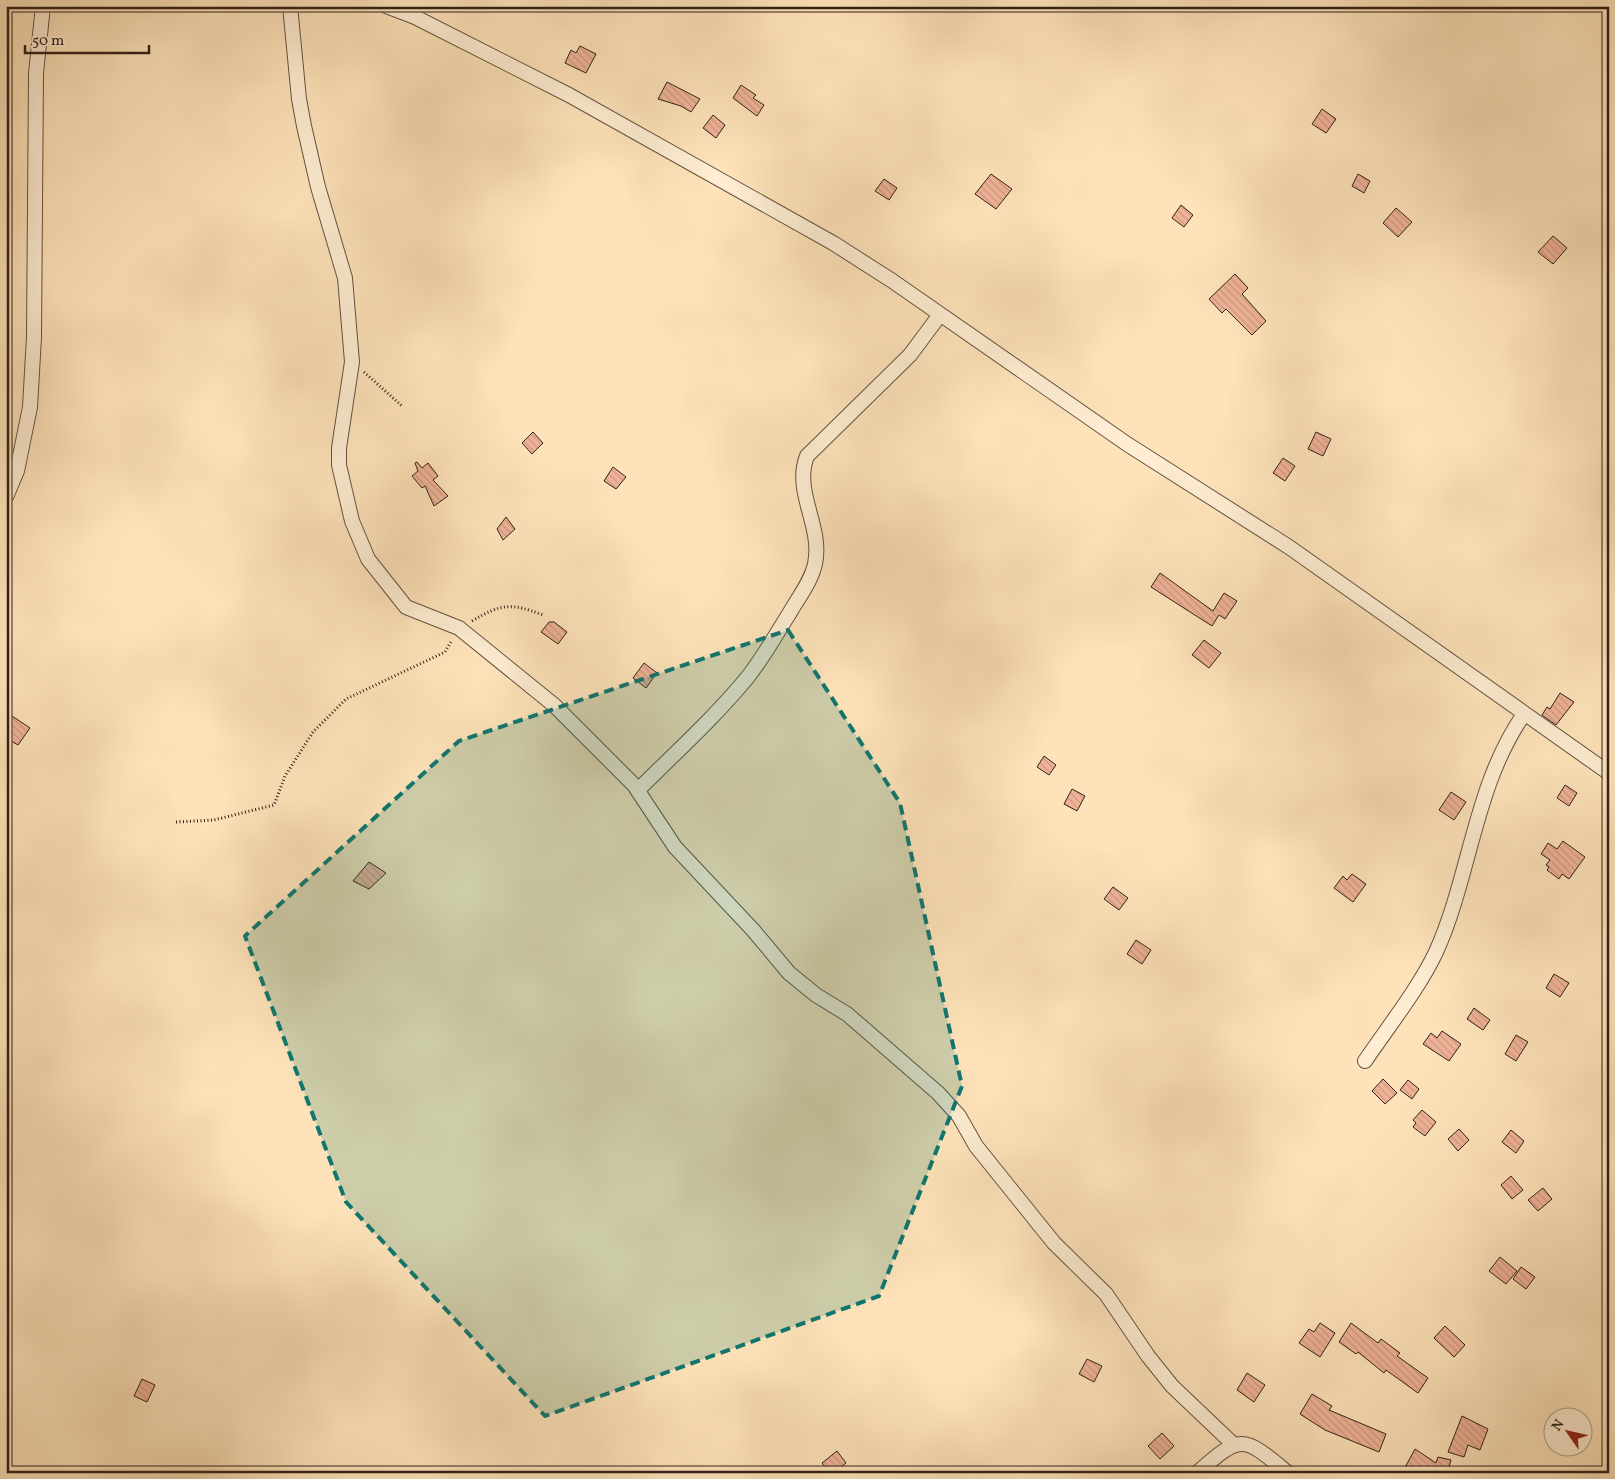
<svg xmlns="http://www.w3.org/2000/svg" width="1615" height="1479" font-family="Vollkorn,serif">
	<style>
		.building { fill: url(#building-back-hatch); stroke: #312118 }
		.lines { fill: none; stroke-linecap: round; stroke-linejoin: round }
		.street-casing { stroke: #645240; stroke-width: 16 }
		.path { stroke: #312118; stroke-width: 3; stroke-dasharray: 1 2.5; stroke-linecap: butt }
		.street { stroke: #feedd2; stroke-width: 14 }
		.marked { fill: #0f766e; fill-opacity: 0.2; stroke: #0f766e; stroke-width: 4; stroke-dasharray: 10 6; stroke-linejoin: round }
	</style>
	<defs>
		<pattern id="building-back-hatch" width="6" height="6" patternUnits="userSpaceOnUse" patternTransform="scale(1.25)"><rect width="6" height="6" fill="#f0b398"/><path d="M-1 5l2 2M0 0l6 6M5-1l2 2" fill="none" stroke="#ce9a82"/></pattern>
	</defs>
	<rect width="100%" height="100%" fill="#fee3ba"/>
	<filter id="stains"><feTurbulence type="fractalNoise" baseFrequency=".004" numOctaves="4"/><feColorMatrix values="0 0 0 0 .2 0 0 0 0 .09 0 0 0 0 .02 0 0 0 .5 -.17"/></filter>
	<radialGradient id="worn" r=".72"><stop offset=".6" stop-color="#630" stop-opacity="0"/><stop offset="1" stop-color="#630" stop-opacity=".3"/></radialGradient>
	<!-- building -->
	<g class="building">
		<polygon points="580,46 596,54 586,73 565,63 571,50 576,53"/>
		<polygon points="667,82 700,99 691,112 681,106 658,99"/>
		<polygon points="741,85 756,95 753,98 764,105 757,116 733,98"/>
		<polygon points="1322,109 1336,119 1326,133 1312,124"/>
		<polygon points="713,115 725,125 716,138 703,128"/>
		<polygon points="991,174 1012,189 996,209 975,194"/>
		<polygon points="1358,174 1370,181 1364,193 1352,186"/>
		<polygon points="884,179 897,188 889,200 875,191"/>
		<polygon points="1181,205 1193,215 1184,227 1172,218"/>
		<polygon points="1396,208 1412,222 1398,237 1383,223"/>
		<polygon points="1553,236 1567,248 1553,264 1538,252"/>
		<polygon points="1235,274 1248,288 1242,294 1266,321 1252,335 1226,309 1222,313 1209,299"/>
		<polygon points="533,432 543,443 532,454 522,443"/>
		<polygon points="1316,432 1331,439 1323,456 1308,449"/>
		<polygon points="1283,458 1295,466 1285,481 1273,473"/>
		<polygon points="417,462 422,468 428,463 438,476 433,480 448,496 434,506 425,486 422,488 412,476 418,471 415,463"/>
		<polygon points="613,467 626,477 616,489 604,481"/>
		<polygon points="506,517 515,529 503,540 497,529"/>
		<polygon points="1160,573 1213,611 1224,593 1237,601 1225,619 1219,615 1212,626 1151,587"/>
		<polygon points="549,622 554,622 567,632 558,644 541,632"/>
		<polygon points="1204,640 1221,653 1209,668 1192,655"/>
		<polygon points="644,663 657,673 646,688 633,678"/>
		<polygon points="1560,693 1574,702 1556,725 1542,715 1547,707 1550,709"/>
		<polygon points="12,716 30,728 18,745 6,738 6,725"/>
		<polygon points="1044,756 1056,765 1049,775 1037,767"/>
		<polygon points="1565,785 1577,793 1569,806 1557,798"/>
		<polygon points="1072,789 1085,796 1077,811 1064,804"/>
		<polygon points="1451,792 1466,802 1454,820 1439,810"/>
		<polygon points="1563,841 1585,857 1569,879 1562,874 1559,879 1547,870 1549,867 1546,865 1550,860 1541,854 1548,843 1557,849"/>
		<polygon points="369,862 386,873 369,889 353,881"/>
		<polygon points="1352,874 1366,884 1353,902 1334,888 1343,876 1347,880"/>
		<polygon points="1113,887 1128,898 1119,910 1104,899"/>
		<polygon points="1136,940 1151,950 1142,964 1127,954"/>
		<polygon points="1554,974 1569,983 1560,997 1546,988"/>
		<polygon points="1474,1008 1490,1020 1483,1030 1467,1019"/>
		<polygon points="1442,1031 1461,1044 1449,1061 1423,1044 1431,1033 1437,1038"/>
		<polygon points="1516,1035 1528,1042 1516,1061 1505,1054"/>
		<polygon points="1383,1079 1397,1093 1385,1104 1372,1091"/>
		<polygon points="1408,1080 1419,1089 1412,1099 1400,1090"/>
		<polygon points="1422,1110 1436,1122 1425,1136 1413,1127 1416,1123 1413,1120"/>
		<polygon points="1459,1129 1469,1140 1458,1151 1448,1139"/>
		<polygon points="1511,1130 1524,1141 1516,1153 1502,1142"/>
		<polygon points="1511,1176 1523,1190 1512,1199 1501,1185"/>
		<polygon points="1543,1188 1552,1199 1538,1211 1528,1200"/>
		<polygon points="1500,1257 1517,1271 1506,1284 1489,1271"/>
		<polygon points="1521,1267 1535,1277 1526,1289 1513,1279"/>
		<polygon points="1320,1323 1335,1333 1320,1357 1299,1343 1309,1329 1314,1332"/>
		<polygon points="1351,1323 1378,1343 1381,1339 1400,1353 1397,1356 1428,1378 1418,1393 1386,1370 1384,1373 1358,1352 1356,1354 1339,1342"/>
		<polygon points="1445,1326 1465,1345 1454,1357 1434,1338"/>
		<polygon points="1087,1359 1102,1366 1094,1382 1079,1374"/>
		<polygon points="1247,1373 1265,1385 1254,1402 1237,1390"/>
		<polygon points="142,1379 155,1385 147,1402 134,1396"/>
		<polygon points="1312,1394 1332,1406 1329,1410 1386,1434 1379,1452 1325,1430 1300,1414"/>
		<polygon points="1462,1416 1488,1429 1480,1450 1468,1445 1464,1457 1448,1452"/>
		<polygon points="1162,1433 1174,1446 1160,1459 1148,1446"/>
		<polygon points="1415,1449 1436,1463 1438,1457 1451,1460 1448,1470 1452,1473 1402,1473"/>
		<polygon points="837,1451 846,1463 834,1473 829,1473 822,1463"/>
	</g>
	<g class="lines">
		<defs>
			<g id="street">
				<polyline points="290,6 299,99 304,126 318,187 345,278 352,362 339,448 339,465 352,521 368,559 406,607 459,628 554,705 634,785 675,847 753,930 789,973 816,995 847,1014 938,1093 959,1116 976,1146 1054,1243 1106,1294 1148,1356 1172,1386 1233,1444"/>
				<polyline points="386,6 415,17 569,95 833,243 891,280 1127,444 1289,547 1609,773"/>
				<polyline points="6,497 17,471 30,407 34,337 36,73 43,6"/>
				<path d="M638 790C675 753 714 718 747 678 763 658 775 636 789 614 798 598 811 582 815 564 823 526 793 492 807 456L910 355 939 316"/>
				<path d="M1365 1061C1388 1027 1419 988 1436 952 1471 874 1474 786 1524 714"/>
				<path d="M1197 1473C1242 1433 1243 1436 1288 1473"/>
			</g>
		</defs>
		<!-- street casing -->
		<use href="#street" class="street-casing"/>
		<!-- path -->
		<g class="path">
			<polyline points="364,372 402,406"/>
			<path d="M472 621C502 603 511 603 543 615"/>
			<polyline points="176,822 214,820 274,805 285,776 313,732 346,699 445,652 452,640"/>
		</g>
		<!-- street -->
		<use href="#street" class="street"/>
	</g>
	<!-- marked area -->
	<path class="marked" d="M788 630 900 803 962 1086 879 1296 545 1416 346 1202 245 936 459 741Z"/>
	<!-- margin -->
	<rect width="1615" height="1479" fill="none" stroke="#fee3ba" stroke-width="25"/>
	<rect x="8" y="8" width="1600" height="1464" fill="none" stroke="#312118" stroke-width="2.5"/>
	<rect x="12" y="12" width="1590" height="1454" fill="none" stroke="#312118"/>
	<!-- north arrow -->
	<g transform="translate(1568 1432) rotate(304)"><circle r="24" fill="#feedd2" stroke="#ac9b88"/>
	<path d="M0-4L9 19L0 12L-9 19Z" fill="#8f2418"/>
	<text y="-8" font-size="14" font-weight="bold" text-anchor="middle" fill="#312118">N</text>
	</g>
	<!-- scale -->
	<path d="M25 45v8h124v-8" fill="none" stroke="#312118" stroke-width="2.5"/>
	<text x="32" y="45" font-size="15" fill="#312118" stroke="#feedd2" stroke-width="4" paint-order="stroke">50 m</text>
	<rect width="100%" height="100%" filter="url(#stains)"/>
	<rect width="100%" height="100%" fill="url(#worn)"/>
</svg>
